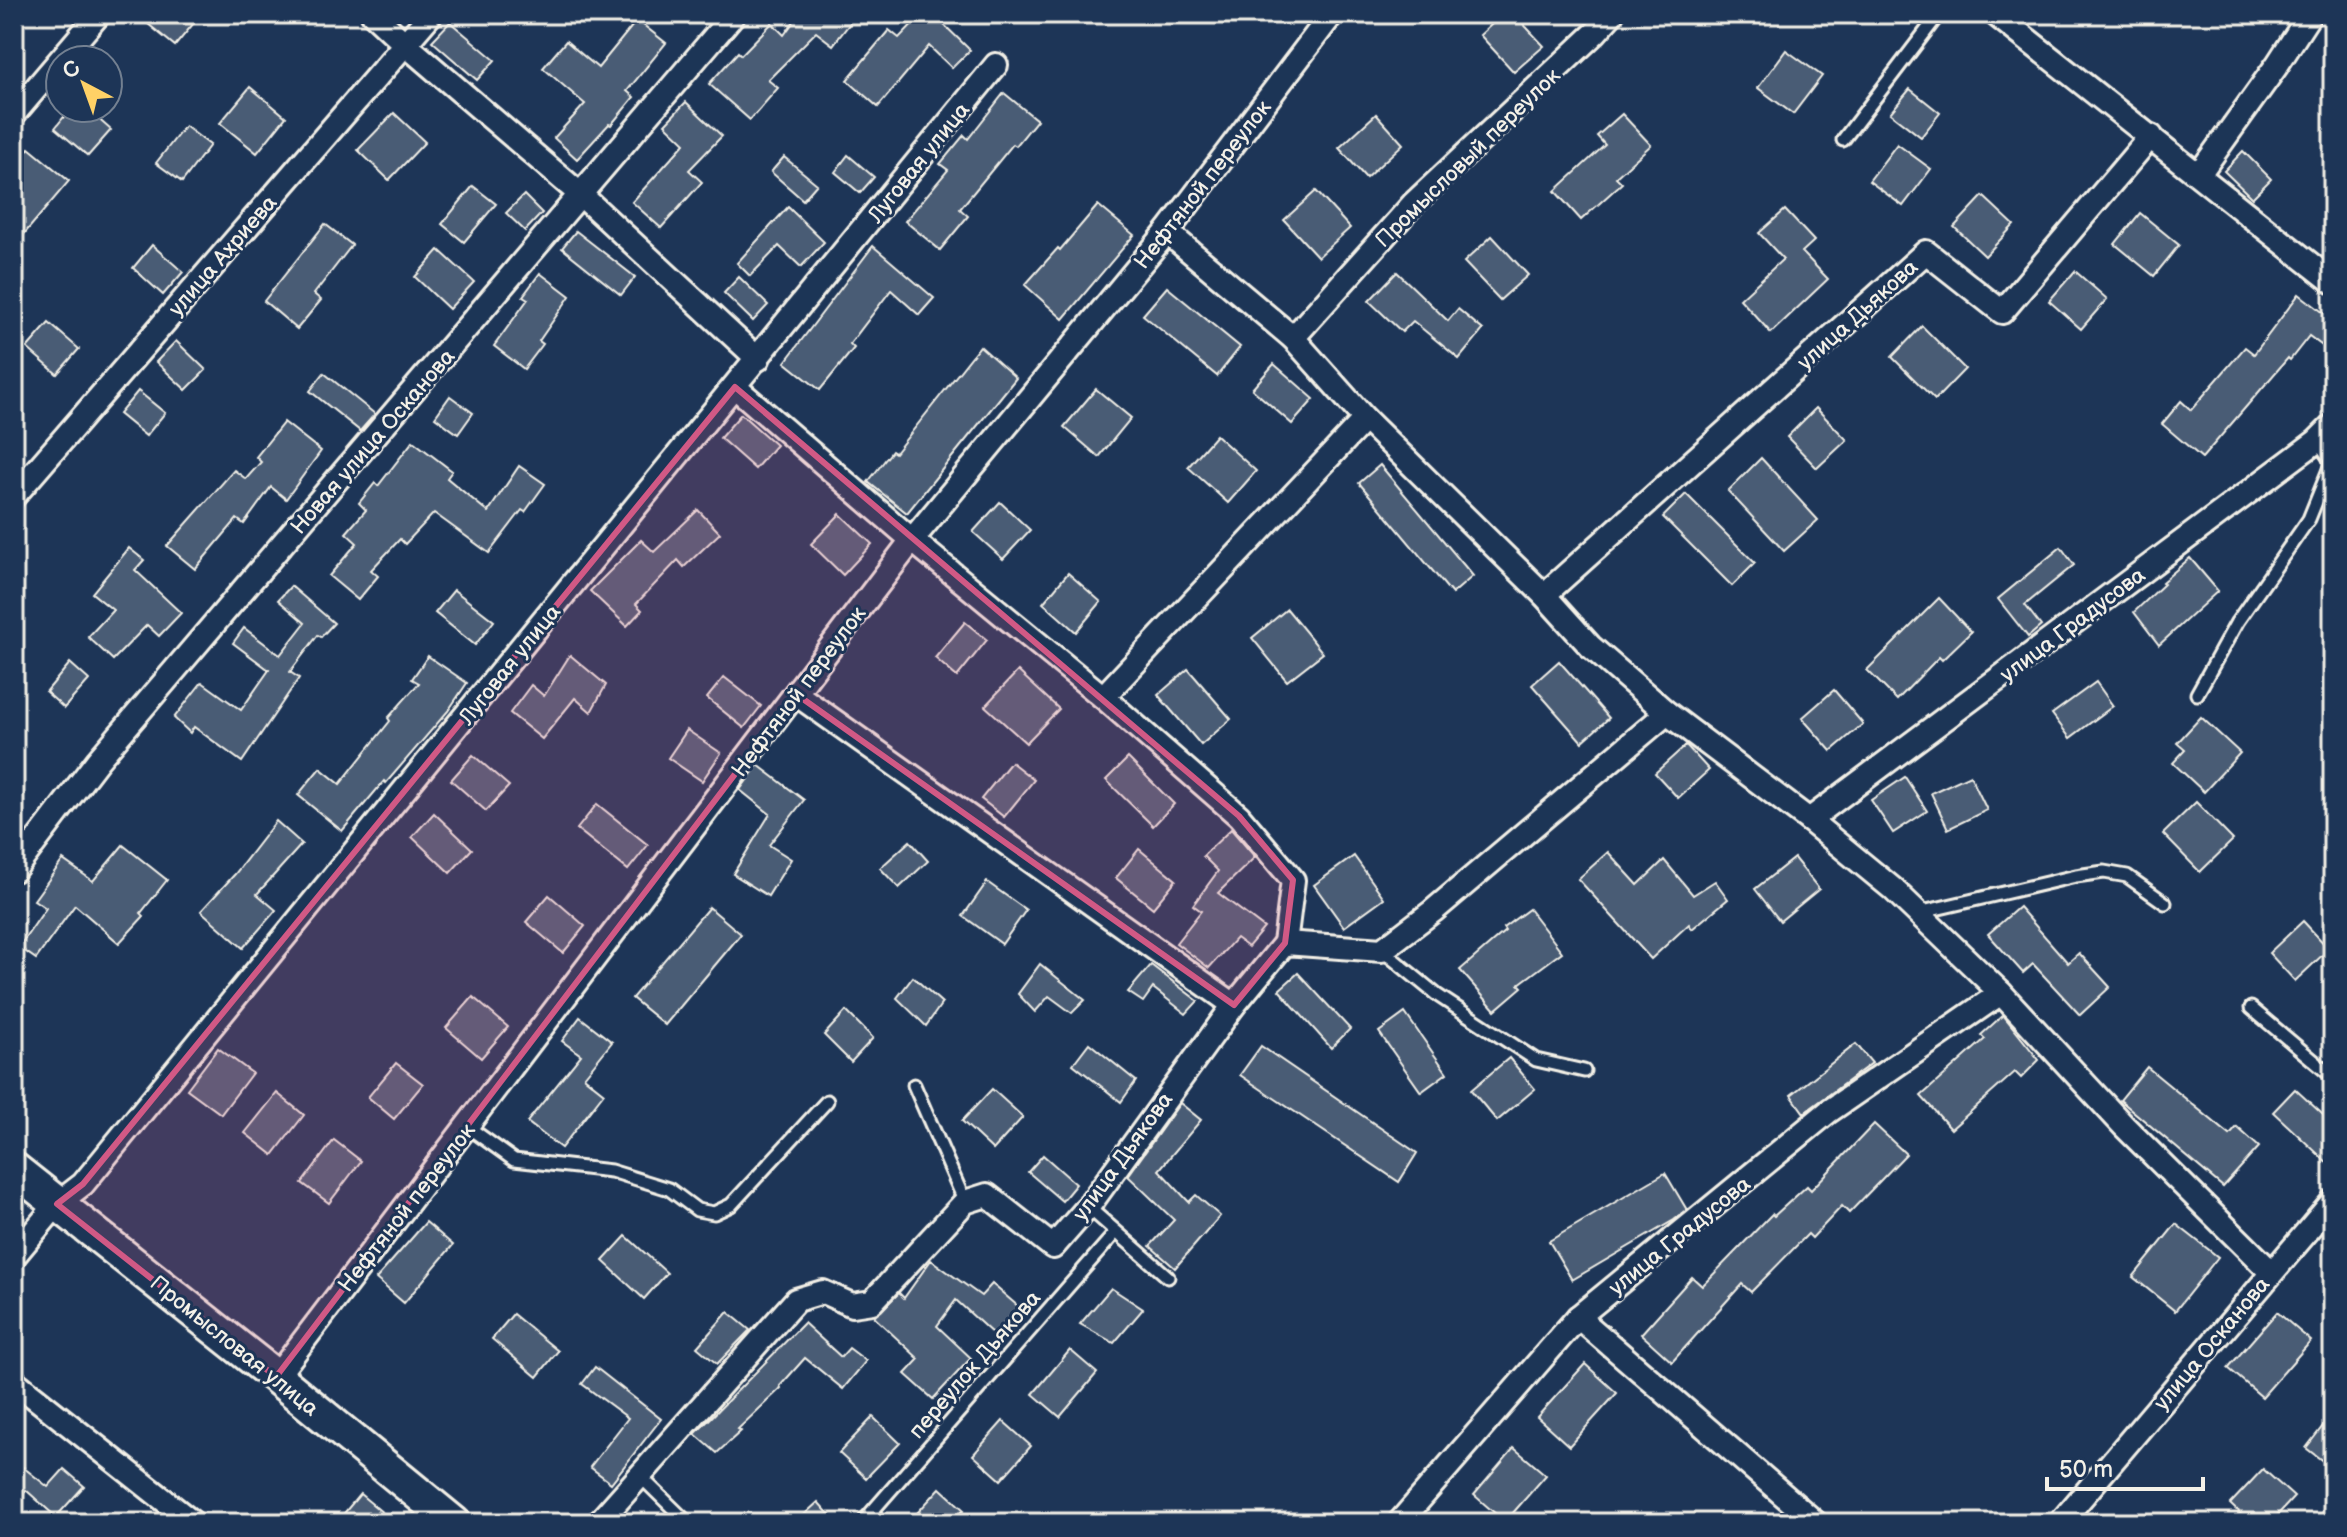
<svg xmlns="http://www.w3.org/2000/svg" width="2347" height="1537" font-family="'Balsamiq Sans',sans-serif">
	<style>
		.building { fill: #485b74; stroke: #f4f1e8; stroke-width: 2 }
		.lines { fill: none; stroke-linecap: round; stroke-linejoin: round }
		.lane-casing { stroke: #f4f1e8; stroke-width: 17 }
		.street-casing { stroke: #f4f1e8; stroke-width: 28 }
		.secondary-casing { stroke: #f4f1e8; stroke-width: 38 }
		.lane { stroke: #1d3557; stroke-width: 11 }
		.street { stroke: #1d3557; stroke-width: 22 }
		.secondary { stroke: #1d3557; stroke-width: 32 }
		.marked { fill: #d15985; fill-opacity: 0.2; stroke: #d15985; stroke-width: 6; stroke-linejoin: round }
		.labels { text-anchor: middle; stroke-width: 6; stroke-linejoin: round; paint-order: stroke }
		.street-label { font-size: 22px; fill: #f4f1e8; stroke: #1d3557 }
	</style>
	<rect width="100%" height="100%" fill="#1d3557"/>
	<filter id="ink" filterUnits="userSpaceOnUse"><feTurbulence type="fractalNoise" baseFrequency=".0125" numOctaves="2"/><feDisplacementMap in="SourceGraphic" scale="16" xChannelSelector="R" yChannelSelector="G"/><feConvolveMatrix kernelMatrix="1 2 1 2 8 2 1 2 1" color-interpolation-filters="sRGB"/></filter>
	<g filter="url(#ink)">
		<!-- building -->
		<g class="building">
			<polygon points="136,14 182,14 194,23 175,46"/>
			<polygon points="793,14 857,14 833,45 816,32 768,80 778,88 750,120 709,84 738,52 741,55 772,23 784,35 797,17"/>
			<polygon points="922,14 933,14 970,50 952,68 929,46 878,107 847,80 889,30 899,38"/>
			<polygon points="1503,14 1514,14 1544,46 1514,72 1480,35"/>
			<polygon points="637,20 666,43 627,91 634,97 611,125 609,124 577,159 554,138 585,104 543,68 566,41 598,68"/>
			<polygon points="450,22 495,60 477,80 432,41"/>
			<polygon points="1786,50 1822,76 1793,114 1758,88"/>
			<polygon points="250,87 286,117 257,153 220,123"/>
			<polygon points="1910,89 1940,113 1921,137 1890,113"/>
			<polygon points="1004,93 1037,120 1016,146 1013,144 960,209 968,216 940,250 905,221 948,170 940,164 964,135 968,139"/>
			<polygon points="686,102 722,136 689,170 702,182 661,228 632,202 685,143 665,124"/>
			<polygon points="71,108 86,108 111,130 88,156 55,128"/>
			<polygon points="394,113 425,142 389,180 358,150"/>
			<polygon points="1376,114 1403,144 1366,178 1339,148"/>
			<polygon points="1622,114 1651,145 1616,177 1622,183 1581,220 1555,191 1605,145 1597,136"/>
			<polygon points="185,126 210,145 182,182 156,163"/>
			<polygon points="1897,144 1931,169 1903,206 1869,181"/>
			<polygon points="29,148 69,181 14,246 14,166"/>
			<polygon points="2243,151 2271,179 2252,198 2224,171"/>
			<polygon points="848,155 874,177 860,193 835,172"/>
			<polygon points="784,157 817,184 803,200 771,172"/>
			<polygon points="473,186 496,204 464,242 442,224"/>
			<polygon points="1316,191 1350,228 1318,257 1284,220"/>
			<polygon points="524,195 542,213 525,231 506,213"/>
			<polygon points="1983,196 2014,225 1985,256 1954,227"/>
			<polygon points="1098,205 1134,235 1063,319 1025,285 1058,248 1060,250"/>
			<polygon points="788,207 824,242 801,267 779,246 750,276 737,263"/>
			<polygon points="1785,210 1814,241 1802,252 1828,279 1771,333 1740,299 1783,259 1759,233"/>
			<polygon points="2140,213 2179,245 2154,276 2115,244"/>
			<polygon points="325,224 352,245 314,294 321,300 297,329 264,301"/>
			<polygon points="576,231 635,277 621,295 562,248"/>
			<polygon points="1492,236 1528,275 1500,300 1464,262"/>
			<polygon points="152,245 183,272 163,295 133,268"/>
			<polygon points="873,246 934,298 919,315 891,290 850,344 854,348 820,390 785,362"/>
			<polygon points="439,250 474,282 449,309 415,277"/>
			<polygon points="2075,271 2107,299 2081,329 2049,301"/>
			<polygon points="1397,272 1448,321 1458,309 1483,330 1459,359 1413,321 1402,332 1369,301"/>
			<polygon points="540,273 570,296 539,341 543,344 524,369 494,346 528,299 523,296"/>
			<polygon points="739,277 768,305 753,321 724,293"/>
			<polygon points="1167,287 1240,347 1217,376 1143,315"/>
			<polygon points="2299,294 2333,320 2333,354 2309,336 2290,360 2288,358 2202,458 2162,424 2181,401 2191,410 2245,347 2254,354"/>
			<polygon points="49,323 79,349 57,374 27,348"/>
			<polygon points="1922,326 1965,369 1935,400 1892,357"/>
			<polygon points="176,341 206,370 186,390 156,362"/>
			<polygon points="980,346 1016,378 907,513 868,482 892,451 895,453"/>
			<polygon points="1274,364 1314,399 1292,424 1252,389"/>
			<polygon points="324,373 375,414 360,431 310,391"/>
			<polygon points="1096,389 1131,418 1099,457 1064,427"/>
			<polygon points="138,391 165,413 146,436 119,414"/>
			<polygon points="450,396 473,413 458,434 435,417"/>
			<polygon points="1816,408 1847,440 1817,468 1787,437"/>
			<polygon points="741,414 776,445 755,469 720,438"/>
			<polygon points="284,422 321,451 286,499 271,487 244,524 237,519 195,569 167,546 234,470 246,479 261,462 256,457"/>
			<polygon points="1216,435 1256,471 1228,503 1188,467"/>
			<polygon points="413,441 452,471 447,478 488,512 519,466 545,484 525,512 522,510 489,553 434,513 405,544 400,539 371,570 378,576 358,600 329,576 357,543 346,533 366,510 359,503 375,483 378,486"/>
			<polygon points="1761,458 1818,520 1784,551 1728,491"/>
			<polygon points="1380,465 1473,576 1452,594 1359,483"/>
			<polygon points="1686,494 1755,563 1732,586 1663,517"/>
			<polygon points="1000,502 1030,530 1003,559 973,532"/>
			<polygon points="698,510 720,533 684,567 678,560 636,604 642,610 627,626 590,591 641,540 654,552"/>
			<polygon points="840,514 872,544 843,575 811,544"/>
			<polygon points="2061,547 2074,565 2025,605 2041,626 2028,637 1998,599"/>
			<polygon points="129,548 144,560 135,570 181,613 159,636 147,625 113,660 88,637 113,610 92,593"/>
			<polygon points="2190,558 2218,591 2159,645 2134,612 2164,584 2162,582"/>
			<polygon points="1068,573 1101,602 1076,632 1043,603"/>
			<polygon points="291,586 334,623 321,637 318,635 290,672 299,678 242,762 194,727 190,733 174,718 202,682 241,710 269,670 233,643 244,628 280,655 305,623 278,600"/>
			<polygon points="454,590 494,621 475,645 435,613"/>
			<polygon points="1939,598 1971,632 1942,660 1939,657 1897,700 1867,670"/>
			<polygon points="1287,609 1323,653 1287,681 1252,638"/>
			<polygon points="965,622 987,640 957,677 935,658"/>
			<polygon points="570,655 606,685 591,712 575,698 542,739 510,713 531,685 544,696"/>
			<polygon points="428,656 467,683 448,711 386,783 384,781 342,831 298,795 320,768 340,784 390,721 388,718 419,683 412,679"/>
			<polygon points="1559,661 1609,718 1582,742 1532,685"/>
			<polygon points="70,663 89,680 64,708 46,692"/>
			<polygon points="1188,669 1231,719 1201,745 1158,695"/>
			<polygon points="1018,671 1059,709 1026,743 985,706"/>
			<polygon points="724,677 761,706 744,728 707,698"/>
			<polygon points="2096,682 2113,706 2070,738 2052,714"/>
			<polygon points="1834,690 1863,724 1831,751 1802,718"/>
			<polygon points="2201,717 2240,753 2204,792 2173,763 2185,750 2177,743"/>
			<polygon points="687,730 721,753 702,781 668,758"/>
			<polygon points="1686,745 1709,770 1678,798 1655,773"/>
			<polygon points="473,755 509,786 486,811 451,780"/>
			<polygon points="1128,758 1174,804 1153,826 1106,780"/>
			<polygon points="1011,762 1034,780 1004,817 981,799"/>
			<polygon points="758,765 804,800 769,845 791,859 768,896 733,874 770,814 740,790"/>
			<polygon points="1970,775 1987,810 1948,829 1931,793"/>
			<polygon points="1905,777 1927,811 1893,833 1871,800"/>
			<polygon points="2196,802 2233,840 2200,872 2163,834"/>
			<polygon points="597,804 648,845 628,870 577,829"/>
			<polygon points="434,813 472,849 450,873 412,837"/>
			<polygon points="276,821 302,844 257,894 276,910 243,948 201,911 235,874"/>
			<polygon points="1231,829 1255,857 1218,893 1264,928 1248,947 1236,938 1209,968 1176,943 1201,911 1193,905 1218,871 1203,856"/>
			<polygon points="910,841 928,861 899,888 880,868"/>
			<polygon points="123,845 167,880 141,913 144,916 119,943 75,905 36,959 19,947 46,908 34,900 63,860 93,881"/>
			<polygon points="1139,849 1176,880 1153,908 1116,878"/>
			<polygon points="1608,852 1638,885 1664,860 1693,895 1715,881 1728,899 1692,929 1689,924 1651,959 1578,879"/>
			<polygon points="1354,856 1384,898 1344,927 1314,885"/>
			<polygon points="1794,858 1819,889 1780,921 1755,889"/>
			<polygon points="987,882 1026,910 1002,944 963,916"/>
			<polygon points="549,895 585,926 563,953 526,922"/>
			<polygon points="709,907 741,934 665,1025 632,998"/>
			<polygon points="2019,907 2068,963 2079,953 2110,987 2080,1015 2033,964 2023,973 1988,934"/>
			<polygon points="1529,909 1562,952 1519,984 1522,987 1495,1010 1460,970 1505,931 1503,928"/>
			<polygon points="2303,921 2329,949 2295,981 2269,953"/>
			<polygon points="1040,964 1085,1000 1072,1013 1049,996 1035,1012 1018,994"/>
			<polygon points="1151,965 1198,1001 1186,1014 1153,988 1143,1002 1128,992"/>
			<polygon points="1298,973 1350,1029 1331,1048 1279,990"/>
			<polygon points="913,977 942,1003 926,1026 897,998"/>
			<polygon points="473,997 508,1027 481,1058 446,1028"/>
			<polygon points="846,1011 873,1038 851,1062 824,1035"/>
			<polygon points="1405,1013 1447,1073 1421,1092 1379,1032"/>
			<polygon points="2003,1015 2039,1060 2021,1078 2015,1072 1951,1129 1921,1096 1985,1039 1981,1035"/>
			<polygon points="580,1017 612,1042 584,1077 604,1093 561,1148 527,1122 581,1055 562,1041"/>
			<polygon points="1089,1043 1136,1081 1121,1102 1073,1064"/>
			<polygon points="1856,1044 1872,1063 1804,1113 1791,1095"/>
			<polygon points="1261,1046 1417,1153 1399,1182 1240,1075"/>
			<polygon points="218,1048 252,1073 221,1114 187,1089"/>
			<polygon points="1509,1058 1535,1089 1497,1121 1471,1090"/>
			<polygon points="396,1063 423,1084 394,1119 368,1097"/>
			<polygon points="2147,1067 2230,1135 2237,1127 2259,1147 2223,1187 2120,1100"/>
			<polygon points="992,1089 1023,1117 993,1150 962,1121"/>
			<polygon points="2295,1089 2333,1124 2333,1168 2273,1112"/>
			<polygon points="277,1093 304,1115 273,1155 245,1133"/>
			<polygon points="1180,1103 1201,1120 1159,1170 1189,1202 1196,1195 1220,1216 1175,1268 1150,1246 1174,1220 1128,1176"/>
			<polygon points="1874,1124 1906,1154 1849,1213 1842,1206 1812,1238 1808,1234 1751,1292 1742,1284 1672,1362 1641,1334 1692,1277 1702,1286 1772,1214 1774,1216 1807,1186 1811,1190"/>
			<polygon points="334,1140 361,1161 329,1203 302,1183"/>
			<polygon points="1043,1155 1076,1184 1062,1201 1028,1172"/>
			<polygon points="1665,1173 1687,1210 1674,1220 1572,1280 1549,1241"/>
			<polygon points="426,1222 453,1245 404,1303 376,1279"/>
			<polygon points="2176,1224 2218,1257 2175,1311 2133,1277"/>
			<polygon points="626,1236 667,1273 644,1299 603,1261"/>
			<polygon points="931,1260 981,1296 992,1284 1019,1307 994,1335 956,1300 937,1326 971,1358 933,1399 905,1374 919,1359 874,1317 899,1293 904,1298"/>
			<polygon points="1111,1288 1143,1309 1114,1343 1080,1324"/>
			<polygon points="728,1312 750,1330 717,1364 697,1347"/>
			<polygon points="2277,1312 2311,1341 2262,1397 2228,1368"/>
			<polygon points="513,1314 558,1351 537,1377 492,1339"/>
			<polygon points="804,1323 841,1357 849,1348 866,1361 843,1389 805,1358 780,1386 781,1388 738,1429 741,1431 717,1453 695,1434"/>
			<polygon points="1070,1350 1097,1373 1060,1417 1033,1394"/>
			<polygon points="1585,1364 1617,1393 1569,1446 1537,1417"/>
			<polygon points="595,1367 661,1419 611,1483 590,1467 628,1418 582,1384"/>
			<polygon points="2333,1413 2333,1469 2306,1448"/>
			<polygon points="873,1417 900,1443 866,1478 839,1453"/>
			<polygon points="1003,1421 1031,1446 1001,1480 973,1455"/>
			<polygon points="1514,1448 1546,1475 1505,1522 1474,1495"/>
			<polygon points="14,1460 48,1487 64,1469 84,1486 56,1517 26,1490 14,1505"/>
			<polygon points="2263,1469 2294,1497 2270,1523 2250,1523 2230,1504"/>
			<polygon points="940,1488 964,1510 951,1523 908,1523"/>
			<polygon points="360,1494 395,1523 336,1523"/>
			<polygon points="818,1502 837,1523 795,1523"/>
		</g>
		<g class="lines">
			<defs>
				<g id="lane">
					<polyline points="1843,140 1939,14"/>
					<polyline points="2197,694 2237,622 2309,519 2332,462 2317,441"/>
					<polyline points="1918,913 2076,876 2104,872 2127,876 2165,903"/>
					<polyline points="1382,950 1437,995 1536,1060 1584,1071"/>
					<polyline points="2251,1008 2333,1077"/>
					<polyline points="914,1085 965,1202"/>
					<polyline points="468,1127 514,1160 611,1171 669,1189 697,1210 714,1213 731,1205 827,1101"/>
					<polyline points="1088,1207 1168,1277"/>
					<polyline points="640,1476 688,1523"/>
					<polyline points="862,1523 1116,1232"/>
				</g>
				<g id="street">
					<polyline points="373,14 405,44 581,195 758,359"/>
					<polyline points="1995,14 2333,282"/>
					<polyline points="14,114 99,14"/>
					<polyline points="2199,174 2277,65 2310,14"/>
					<polyline points="1167,232 1293,338 1365,419 1544,595 1590,646 1667,713 1809,820 1893,889 2001,993 2124,1126 2271,1272"/>
					<polyline points="1293,338 1413,204 1596,32 1612,14"/>
					<polyline points="735,387 912,540 1103,697 1239,816 1293,880 1285,943"/>
					<polyline points="14,496 431,14"/>
					<polyline points="1544,595 1926,252 2002,312 2151,136"/>
					<polyline points="796,694 1234,1005"/>
					<polyline points="1103,697 1365,419"/>
					<polyline points="1809,820 2317,441 2333,425"/>
					<polyline points="14,870 98,760 734,14"/>
					<polyline points="14,1256 57,1204 83,1184 996,65"/>
					<polyline points="1578,1317 1816,1523"/>
					<polyline points="276,1377 912,540 1167,232 1332,14"/>
					<polyline points="14,1381 193,1523"/>
					<polyline points="598,1523 796,1300 823,1292 852,1305 872,1302 965,1202 987,1195 1053,1247 1088,1207 1234,1005 1285,943 1382,950 1433,911 1667,713"/>
					<polyline points="1399,1523 1578,1317 1828,1112 2001,993"/>
					<polyline points="2060,1523 2333,1201"/>
				</g>
				<polyline id="secondary" points="14,1169 276,1377 454,1523"/>
			</defs>
			<!-- lane casing -->
			<use href="#lane" class="lane-casing"/>
			<!-- street casing -->
			<use href="#street" class="street-casing"/>
			<!-- secondary casing -->
			<use href="#secondary" class="secondary-casing"/>
			<!-- lane -->
			<use href="#lane" class="lane"/>
			<!-- street -->
			<use href="#street" class="street"/>
			<!-- secondary -->
			<use href="#secondary" class="secondary"/>
		</g>
	</g>
	<!-- marked area -->
	<path class="marked" d="M735 387 1239 816 1293 880 1285 943 1234 1005 796 694 276 1377 57 1204 83 1184Z"/>
	<g class="labels">
		<!-- street labels -->
		<g class="street-label">
			<text transform="translate(1467 157) rotate(-44)" y="8">Промысловый переулок</text>
			<text transform="translate(918 162) rotate(-51)" y="8">Луговая улица</text>
			<text transform="translate(1202 184) rotate(-52)" y="8">Нефтяной переулок</text>
			<text transform="translate(222 255) rotate(-49)" y="8">улица Ахриева</text>
			<text transform="translate(1857 314) rotate(-42)" y="8">улица Дьякова</text>
			<text transform="translate(372 441) rotate(-49)" y="8">Новая улица Осканова</text>
			<text transform="translate(2072 624) rotate(-37)" y="8">улица Градусова</text>
			<text transform="translate(509 664) rotate(-51)" y="8">Луговая улица</text>
			<text transform="translate(798 691) rotate(-53)" y="8">Нефтяной переулок</text>
			<text transform="translate(1122 1156) rotate(-54)" y="8">улица Дьякова</text>
			<text transform="translate(406 1207) rotate(-52)" y="8">Нефтяной переулок</text>
			<text transform="translate(1679 1235) rotate(-39)" y="8">улица Градусова</text>
			<text transform="translate(2211 1343) rotate(-50)" y="8">улица Осканова</text>
			<text transform="translate(235 1345) rotate(39)" y="8">Промысловая улица</text>
			<text transform="translate(974 1364) rotate(-49)" y="8">переулок Дьякова</text>
		</g>
	</g>
	<!-- margin -->
	<rect width="2347" height="1537" fill="none" stroke="#1d3557" stroke-width="48"/>
	<rect x="24" y="24" width="2299" height="1489" fill="none" stroke="#f4f1e8" stroke-width="3" filter="url(#ink)"/>
	<!-- north arrow -->
	<g transform="translate(84 84) rotate(319)"><circle r="38" fill="#1d3557" stroke="#738091" stroke-width="2"/>
	<path d="M0-6L14 30L0 20L-14 30Z" fill="#ffd166"/>
	<text y="-12" font-size="22" font-weight="bold" text-anchor="middle" fill="#f4f1e8">С</text>
	</g>
	<!-- scale -->
	<path d="M2047 1477v12h156v-12" fill="none" stroke="#f4f1e8" stroke-width="4"/>
	<text x="2059" y="1477" font-size="24" fill="#f4f1e8" stroke="#1d3557" stroke-width="6" paint-order="stroke">50 m</text>
</svg>
